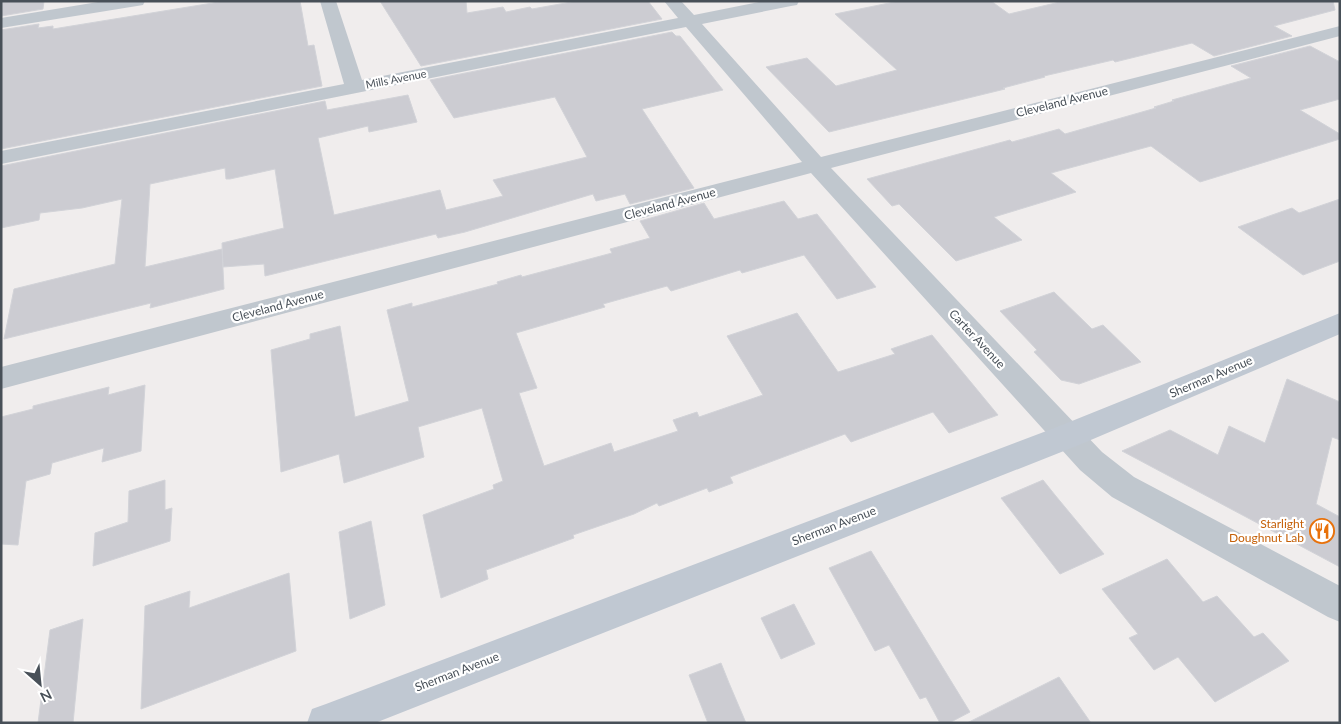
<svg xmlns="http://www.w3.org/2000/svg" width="1341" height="724" font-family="Lato,sans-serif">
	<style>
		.building { fill: #ccccd2; stroke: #d2d3d8 }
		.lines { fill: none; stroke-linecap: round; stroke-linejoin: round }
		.street { fill: #c0c7ce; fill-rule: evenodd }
		.secondary { fill: #c0c8d2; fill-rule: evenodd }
		.labels { text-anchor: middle; stroke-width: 4.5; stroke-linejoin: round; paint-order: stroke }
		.far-street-label { font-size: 11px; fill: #485058; stroke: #fff }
		.street-label { font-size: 12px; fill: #485058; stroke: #fff }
		.food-label { font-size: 12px; fill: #c56008; stroke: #fff; text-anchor: end }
	</style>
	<rect width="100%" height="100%" fill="#f0eded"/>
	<!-- building -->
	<g class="building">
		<polygon points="1,1 44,1 43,9 1,16"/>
		<polygon points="225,1 300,1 308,46 314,45 322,86 1,149 1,30 39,24 38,28 53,26 53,29"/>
		<polygon points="380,1 466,1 467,13 503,7 506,12 530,7 532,9 577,1 648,1 662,19 421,66"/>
		<polygon points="899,1 991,1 1009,14 1064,1 1333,1 1335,10 1274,26 1292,36 1214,56 1192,43 1115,62 1113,60 1044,76 1045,77 1003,88 1005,89 829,132 766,67 807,58 836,86 897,70 835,14"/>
		<polygon points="672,32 676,36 680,36 723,90 642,109 694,188 630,204 625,194 596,201 593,194 465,232 438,238 436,234 265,276 264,264 223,267 222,243 284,228 275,169 230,179 226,179 225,168 150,184 145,267 222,249 224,289 150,308 151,303 4,339 14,289 115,264 122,199 82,208 40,213 39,220 1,228 1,166 325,101 327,110 408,95 417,122 369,132 368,126 318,138 334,215 440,190 446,210 503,196 493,180 587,157 555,97 454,118 430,80"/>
		<polygon points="1310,46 1340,62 1340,99 1300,110 1340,134 1340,139 1200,182 1151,146 1051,173 1076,192 994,217 1022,240 956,261 899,204 892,206 867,179 1010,140 1012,142 1059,129 1065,134 1156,108 1154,107 1174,101 1172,100 1251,78 1231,66"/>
		<polygon points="1340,199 1340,261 1303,275 1238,227 1292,208 1299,213"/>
		<polygon points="784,201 798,219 817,214 876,287 837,299 804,255 742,273 740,270 671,291 667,286 603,304 605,307 516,333 537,388 519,393 544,466 611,443 614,452 678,431 673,420 697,412 699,417 763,395 727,336 797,313 838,372 895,354 891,349 932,335 998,415 949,433 933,412 851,442 845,434 730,477 733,483 709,492 707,488 659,506 657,503 634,514 573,535 574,538 486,570 488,579 441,598 423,515 494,489 493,485 503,481 482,408 418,427 424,457 344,483 339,454 281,472 271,350 310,339 310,334 340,326 355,417 409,401 387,310 412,303 412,307 498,284 497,282 521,275 522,277 612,253 610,249 650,238 640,221 704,203 714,219"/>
		<polygon points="1054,292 1092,329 1103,325 1141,362 1079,384 1061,380 1034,352 1037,350 1000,311"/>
		<polygon points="1287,379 1340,402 1340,440 1332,437 1316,504 1340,517 1340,567 1122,451 1170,430 1218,455 1229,426 1265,443"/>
		<polygon points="145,385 141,451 102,462 104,448 52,463 50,474 26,481 18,545 1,544 1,417 33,409 33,406 109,387 108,395"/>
		<polygon points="165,480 165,510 172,508 170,541 93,566 95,533 128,522 129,491"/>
		<polygon points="1043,480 1055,495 1104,554 1060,574 1001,498"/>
		<polygon points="371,521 385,605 350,619 339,532"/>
		<polygon points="871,551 894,588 970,712 949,723 940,723 926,697 920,699 889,645 875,651 829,568"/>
		<polygon points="1167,559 1203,602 1217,596 1254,637 1263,633 1289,661 1215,702 1178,657 1154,670 1129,638 1138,634 1102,589"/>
		<polygon points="289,573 296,651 141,709 145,606 190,591 189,608"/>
		<polygon points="794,604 815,644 781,659 761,618"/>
		<polygon points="83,619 73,723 38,723 50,630"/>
		<polygon points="721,663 729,683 746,723 708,723 689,675"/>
		<polygon points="1059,677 1091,723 967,723"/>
	</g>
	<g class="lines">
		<!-- street -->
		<g class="street">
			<polygon points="104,1 145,1 143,5 137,6 1,28 1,18"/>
			<polygon points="320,1 336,1 362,80 678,18 664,1 681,1 694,15 764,1 799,1 797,5 791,6 702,24 821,157 1340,26 1340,36 831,168 1102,452 1134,477 1340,586 1340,622 1328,617 1112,497 1080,470 811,173 1,389 1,367 802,162 686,27 1,164 1,151 344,84"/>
		</g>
		<!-- secondary -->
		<polygon class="secondary" points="1340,313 1340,334 1079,445 375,723 307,723 312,709 326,704 1057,427"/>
	</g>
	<!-- icons -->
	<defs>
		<symbol id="restaurant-ring" viewBox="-11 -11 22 22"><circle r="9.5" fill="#fff" stroke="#e8710a" stroke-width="1.5"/><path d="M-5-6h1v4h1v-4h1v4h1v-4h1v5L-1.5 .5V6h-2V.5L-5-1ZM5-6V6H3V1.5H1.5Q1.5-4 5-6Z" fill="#e8710a"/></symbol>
	</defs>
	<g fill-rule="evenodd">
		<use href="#restaurant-ring" x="1308" y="517" width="28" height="28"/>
	</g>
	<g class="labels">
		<!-- far-street labels -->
		<g class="far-street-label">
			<text transform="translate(396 79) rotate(-11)" y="4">Mills Avenue</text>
		</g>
		<!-- street labels -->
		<g class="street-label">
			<text transform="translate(1062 102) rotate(-14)" y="4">Cleveland Avenue</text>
			<text transform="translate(670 204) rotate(-15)" y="4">Cleveland Avenue</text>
			<text transform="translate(278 306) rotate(-15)" y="4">Cleveland Avenue</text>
			<text transform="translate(977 339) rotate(47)" y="4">Carter Avenue</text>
			<text transform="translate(1211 377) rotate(-23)" y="4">Sherman Avenue</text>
			<text transform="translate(834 526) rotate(-21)" y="4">Sherman Avenue</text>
			<text transform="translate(457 672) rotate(-21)" y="4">Sherman Avenue</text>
		</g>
		<!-- food labels -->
		<g class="food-label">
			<text x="1304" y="528">Starlight<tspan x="1304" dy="14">Doughnut Lab</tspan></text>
		</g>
	</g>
	<!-- border -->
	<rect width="1341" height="724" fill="none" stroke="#485058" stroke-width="5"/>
	<!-- north arrow -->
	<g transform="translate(40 684) rotate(153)" stroke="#ffffff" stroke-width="4" paint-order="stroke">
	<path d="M0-4L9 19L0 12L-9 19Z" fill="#485058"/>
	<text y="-8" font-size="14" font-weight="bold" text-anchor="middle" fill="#485058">N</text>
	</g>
</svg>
